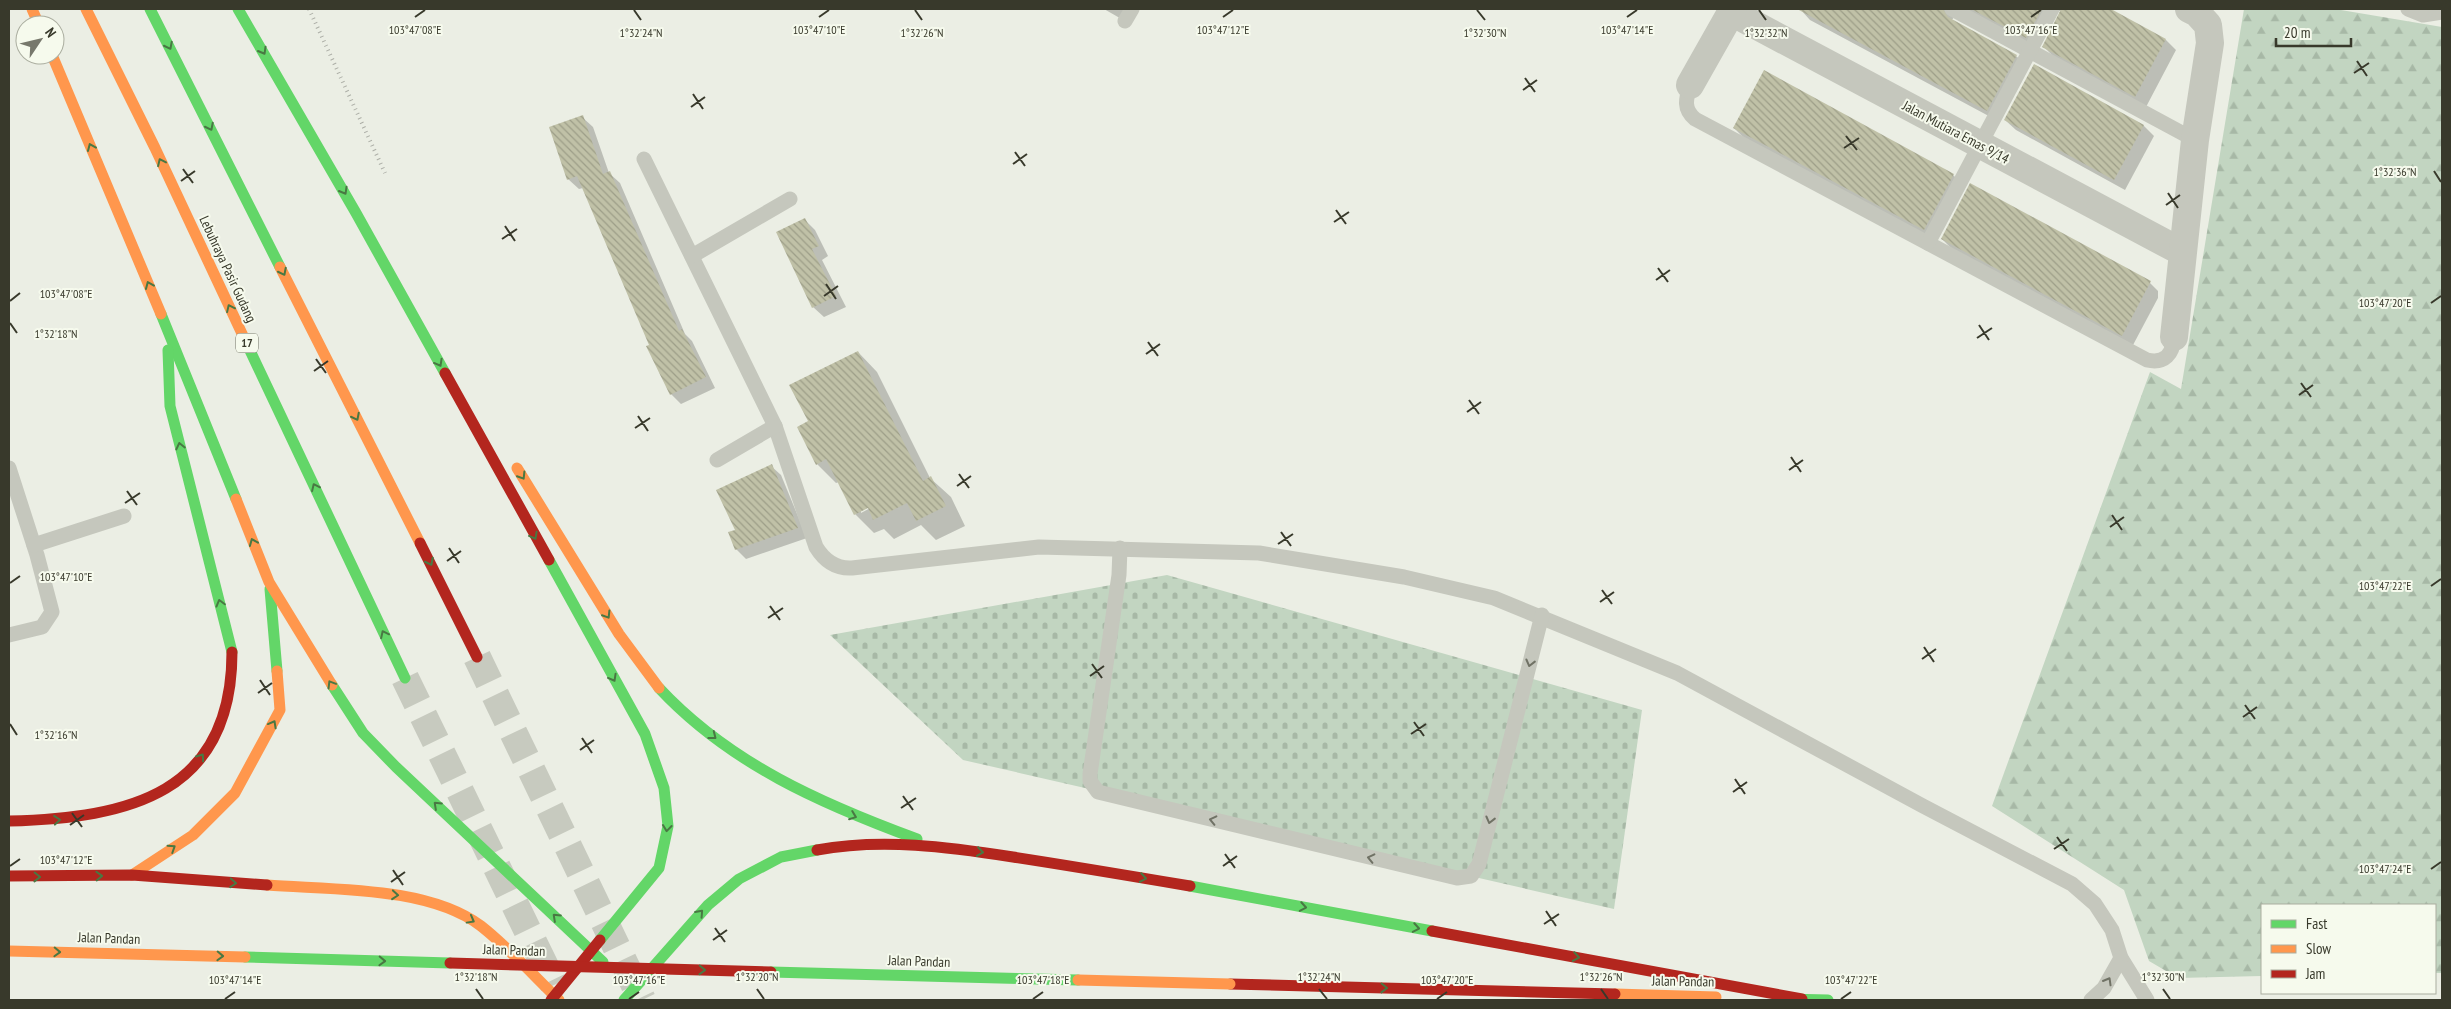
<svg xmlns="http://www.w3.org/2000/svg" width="2451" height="1009" font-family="'PT Sans Narrow',sans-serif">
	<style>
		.forest { fill: url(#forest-firs) }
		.cemetery { fill: url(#cemetery-stones) }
		.shadow { fill: #0003; fill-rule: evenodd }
		.building { fill: url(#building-back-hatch) }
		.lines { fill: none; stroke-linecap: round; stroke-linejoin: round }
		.highway-tunnel { stroke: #c7cabf; stroke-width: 28; stroke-dasharray: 28 14; stroke-linecap: butt }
		.lane { stroke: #c5c7bd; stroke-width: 15 }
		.street { stroke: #c5c7bd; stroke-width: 28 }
		.fast { stroke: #63d668; stroke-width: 11 }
		.slow { stroke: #ff974d; stroke-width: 11 }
		.jam { stroke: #b3261e; stroke-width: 11 }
		.rail { stroke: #adafa7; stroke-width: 4; stroke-dasharray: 1 4; stroke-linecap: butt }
		.fast-bridge { stroke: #63d668; stroke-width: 11 }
		.slow-bridge { stroke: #ff974d; stroke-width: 11 }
		.jam-bridge { stroke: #b3261e; stroke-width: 11 }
		.oneway { stroke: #497843 }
		.oneway2 { stroke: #707265 }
		.ticks { fill: none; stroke: #38392b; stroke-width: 2 }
		.labels { text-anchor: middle; stroke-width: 4; stroke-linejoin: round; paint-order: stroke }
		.shield { fill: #f6faed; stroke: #717365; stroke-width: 1 }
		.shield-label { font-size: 12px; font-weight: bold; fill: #38392b }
		.street-label { font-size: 14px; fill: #38392b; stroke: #f6faed }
		.ticks-label { font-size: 12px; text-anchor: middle; fill: #38392b; stroke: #f6faed; stroke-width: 4; stroke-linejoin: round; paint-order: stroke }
	</style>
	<defs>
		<pattern id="forest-firs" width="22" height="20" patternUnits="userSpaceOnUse" patternTransform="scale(1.25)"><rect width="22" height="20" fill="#c2d5c1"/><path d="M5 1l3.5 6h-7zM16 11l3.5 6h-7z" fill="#a7b8a6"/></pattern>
		<pattern id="cemetery-stones" width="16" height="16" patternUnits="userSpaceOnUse" patternTransform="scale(1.25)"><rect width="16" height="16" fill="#c2d5c1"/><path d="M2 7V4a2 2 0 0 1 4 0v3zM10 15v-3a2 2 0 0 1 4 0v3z" fill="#a7b8a6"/></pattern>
		<pattern id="building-back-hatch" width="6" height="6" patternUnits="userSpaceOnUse" patternTransform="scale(1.25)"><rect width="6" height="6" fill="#c0c1a7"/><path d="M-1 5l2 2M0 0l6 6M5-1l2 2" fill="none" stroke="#9d9e88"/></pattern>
	</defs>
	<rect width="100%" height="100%" fill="#ebeee4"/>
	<!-- forest -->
	<polygon class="forest" points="2244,9 2335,9 2442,27 2442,973 2435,973 2435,905 2262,905 2262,976 2178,978 2149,961 2124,890 1992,806 2150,372 2181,389"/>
	<!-- cemetery -->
	<polygon class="cemetery" points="1167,575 1642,710 1614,909 963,760 830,635"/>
	<!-- shadow -->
	<g class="shadow">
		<polygon points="1104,9 1132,9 1125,21"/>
		<polygon points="1800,9 2109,9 2166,40 2176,50 2146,107 2054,57 2044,47 2062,11 2058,11 2036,48 1958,11 1952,20 2016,56 2027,66 1998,121 1810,20"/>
		<polygon points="2034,65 2144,126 2154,136 2125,190 2016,130 2005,120"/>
		<polygon points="582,117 593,127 609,173 620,183 685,334 692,341 715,388 681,404 671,394 583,188 579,189 568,179"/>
		<polygon points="1734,128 1953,175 1963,185 1935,240 1745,139"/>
		<polygon points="805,220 815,230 828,256 822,260 846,307 824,317 813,307"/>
		<polygon points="1942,239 2147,280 2158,291 2158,298 2133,345 1952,249"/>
		<path d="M858 352 877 372 930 478 951 497 965 526 936 540 921 525 894 539 884 529 874 533 855 514 839 482 836 483 817 464 810 422ZM874 506 861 513V510Z"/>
		<polygon points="771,466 781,475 807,538 746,559 736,549 736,531"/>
	</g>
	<!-- building -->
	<g class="building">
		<polygon points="1797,9 1943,9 1948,17 2017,55 1987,111"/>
		<polygon points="1971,9 2042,9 2026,38"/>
		<polygon points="2061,9 2111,9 2166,39 2135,97 2042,47"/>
		<polygon points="2034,64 2144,125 2114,180 2004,120"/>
		<polygon points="1764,70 1954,174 1924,230 1733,128"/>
		<polygon points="583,115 603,174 610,171 679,331 682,329 706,377 670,395 646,346 649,345 577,176 567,180 549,127"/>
		<polygon points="1970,183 2151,281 2122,336 1941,239"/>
		<polygon points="805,218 819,246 812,249 836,296 812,308 776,232"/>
		<polygon points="858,351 923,481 931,476 946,506 916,521 907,503 873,520 868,508 854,515 826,459 816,465 797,427 808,421 789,385"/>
		<polygon points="772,464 798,528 735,550 728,532 735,530 716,490"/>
	</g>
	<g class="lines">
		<!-- highway-tunnel -->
		<g class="highway-tunnel">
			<polyline points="477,657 642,1000"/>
			<polyline points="405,678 554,985"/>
		</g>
		<!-- lane -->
		<g class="lane">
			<polyline points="1952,9 2195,140"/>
			<polyline points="2408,9 2423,15 2442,12"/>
			<polyline points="1125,21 1132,9"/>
			<path d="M1690 85C1686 99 1683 109 1695 119L2147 360C2165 364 2173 354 2174 337"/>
			<path d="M644 159 775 426 816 547C824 560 835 569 852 568L1039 547 1259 553 1404 577 1494 598 1677 673 1923 806 2072 884 2095 904 2112 930 2121 958 2147 1000"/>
			<polyline points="1928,243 2052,9"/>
			<polyline points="692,256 790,199"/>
			<polyline points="717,460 775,426"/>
			<polyline points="9,468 37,555 52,612 42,627 9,635"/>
			<polyline points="34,545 124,516"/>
			<polyline points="1120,548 1119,575 1090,774 1090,781 1098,792 1457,878 1471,876 1479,864 1542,615"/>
			<polyline points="2091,1000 2104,988 2121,958"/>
		</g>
		<!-- street -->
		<g class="street">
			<polyline points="1731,12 2182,252"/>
			<polyline points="1690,85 1733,9"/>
			<polyline points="2174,337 2195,140 2210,43 2208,25 2197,13 2189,9"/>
		</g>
		<!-- fast -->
		<g class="fast">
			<polyline points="150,9 280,267"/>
			<polyline points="238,9 356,213 445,373"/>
			<polyline points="161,314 236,499"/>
			<polyline points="245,340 405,678"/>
			<polyline points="168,350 170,406 232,652"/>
			<polyline points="549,560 645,734 664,788 668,826 659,868 600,940"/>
			<polyline points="270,589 277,671"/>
			<polyline points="332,685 363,733 396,767 603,962"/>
			<path d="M659 688C730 764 822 804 917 839"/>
			<polyline points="1190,886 1432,931"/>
			<polyline points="1784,999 1828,1000"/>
			<polyline points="624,1000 708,905 739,879 781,857 817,850"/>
		</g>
		<!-- slow -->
		<g class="slow">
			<polyline points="32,9 39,25"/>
			<polyline points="86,9 155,148 245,340"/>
			<polyline points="52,55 161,314"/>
			<polyline points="280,267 420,543"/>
			<polyline points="517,468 619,634 659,688"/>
			<polyline points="236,499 269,582 332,685"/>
			<polyline points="132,875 193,835 235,793 280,710 277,671"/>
			<path d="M267 885C332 890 428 886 481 926 509 948 534 976 559 1000"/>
			<polyline points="1615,994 1716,997"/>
		</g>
		<!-- jam -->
		<g class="jam">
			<polyline points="445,373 549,560"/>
			<polyline points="420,543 477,657"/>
			<path d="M9 821C129 818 232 794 232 652"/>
			<path d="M817 850C882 838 949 847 1013 857 1072 866 1131 876 1190 886"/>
			<polyline points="9,876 132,875 267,885"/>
			<polyline points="1432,931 1802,999"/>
			<polyline points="1230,984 1615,994"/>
			<polyline points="551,1000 600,940"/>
		</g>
		<!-- rail -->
		<polyline class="rail" points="309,9 385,173"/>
		<!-- fast-bridge -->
		<g class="fast-bridge">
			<polyline points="245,957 450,963"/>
			<polyline points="771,972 1078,980"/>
		</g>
		<!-- slow-bridge -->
		<g class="slow-bridge">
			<polyline points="9,951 245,957"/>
			<polyline points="1078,980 1230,984"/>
		</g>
		<!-- jam-bridge -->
		<polyline class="jam-bridge" points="450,963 771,972"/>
	</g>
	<!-- one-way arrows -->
	<defs><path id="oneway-chevron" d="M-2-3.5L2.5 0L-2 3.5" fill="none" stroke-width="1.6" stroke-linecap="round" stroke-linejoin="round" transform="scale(1.25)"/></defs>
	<g class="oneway">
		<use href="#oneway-chevron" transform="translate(169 46) rotate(63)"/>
		<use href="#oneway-chevron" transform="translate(263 51) rotate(60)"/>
		<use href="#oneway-chevron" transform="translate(210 127) rotate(63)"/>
		<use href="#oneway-chevron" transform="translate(91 147) rotate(-113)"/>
		<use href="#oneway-chevron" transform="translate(161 162) rotate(-115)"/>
		<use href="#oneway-chevron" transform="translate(344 191) rotate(60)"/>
		<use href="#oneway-chevron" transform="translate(283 272) rotate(63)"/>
		<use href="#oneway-chevron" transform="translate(149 285) rotate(-113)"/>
		<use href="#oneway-chevron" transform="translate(230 308) rotate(-115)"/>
		<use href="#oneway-chevron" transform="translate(439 363) rotate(61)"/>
		<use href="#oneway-chevron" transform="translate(356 417) rotate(63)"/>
		<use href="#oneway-chevron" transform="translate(180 446) rotate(-103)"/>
		<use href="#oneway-chevron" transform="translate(522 476) rotate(58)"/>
		<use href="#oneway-chevron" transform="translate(315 487) rotate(-115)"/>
		<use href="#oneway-chevron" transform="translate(534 536) rotate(61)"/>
		<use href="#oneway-chevron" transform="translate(253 542) rotate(-112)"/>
		<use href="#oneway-chevron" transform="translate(430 562) rotate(63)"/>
		<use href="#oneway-chevron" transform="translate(220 603) rotate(-105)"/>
		<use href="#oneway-chevron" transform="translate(607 615) rotate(58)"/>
		<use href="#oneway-chevron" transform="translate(384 634) rotate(-116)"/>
		<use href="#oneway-chevron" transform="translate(613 678) rotate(61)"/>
		<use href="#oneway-chevron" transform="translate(331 684) rotate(-121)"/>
		<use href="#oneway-chevron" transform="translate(273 724) rotate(-61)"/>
		<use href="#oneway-chevron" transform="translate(713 736) rotate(38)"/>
		<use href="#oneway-chevron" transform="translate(201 757) rotate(-55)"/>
		<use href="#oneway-chevron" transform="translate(437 805) rotate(-137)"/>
		<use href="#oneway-chevron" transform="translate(853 816) rotate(21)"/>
		<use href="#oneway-chevron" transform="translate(57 820) rotate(-5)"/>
		<use href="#oneway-chevron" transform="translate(667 828) rotate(96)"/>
		<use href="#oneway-chevron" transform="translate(172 848) rotate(-33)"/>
		<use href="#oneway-chevron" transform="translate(980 852) rotate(8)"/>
		<use href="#oneway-chevron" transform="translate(99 876) rotate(-2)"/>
		<use href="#oneway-chevron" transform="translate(37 877) rotate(1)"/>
		<use href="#oneway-chevron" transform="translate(1143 878) rotate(10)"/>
		<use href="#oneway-chevron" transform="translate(233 883) rotate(4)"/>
		<use href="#oneway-chevron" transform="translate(395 895) rotate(5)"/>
		<use href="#oneway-chevron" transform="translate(1303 907) rotate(10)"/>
		<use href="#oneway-chevron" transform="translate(700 913) rotate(-48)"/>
		<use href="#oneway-chevron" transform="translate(556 917) rotate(-137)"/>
		<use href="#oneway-chevron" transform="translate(471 920) rotate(29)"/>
		<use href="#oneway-chevron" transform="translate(1416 928) rotate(10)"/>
		<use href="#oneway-chevron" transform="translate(57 952) rotate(2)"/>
		<use href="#oneway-chevron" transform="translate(220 956) rotate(2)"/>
		<use href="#oneway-chevron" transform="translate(1576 957) rotate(10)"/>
		<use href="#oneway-chevron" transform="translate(382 961) rotate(2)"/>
		<use href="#oneway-chevron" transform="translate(702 970) rotate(2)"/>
		<use href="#oneway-chevron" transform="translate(1384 988) rotate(1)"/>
	</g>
	<g class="oneway2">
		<use href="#oneway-chevron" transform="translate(1530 663) rotate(104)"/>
		<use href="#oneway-chevron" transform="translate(1213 820) rotate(-167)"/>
		<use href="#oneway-chevron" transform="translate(1490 820) rotate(104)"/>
		<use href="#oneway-chevron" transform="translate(1371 858) rotate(-167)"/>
		<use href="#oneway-chevron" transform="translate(2108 981) rotate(-60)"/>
	</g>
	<!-- ticks -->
	<path class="ticks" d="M634 10 641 20M915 10 922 20M1477 10 1485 20M1759 10 1766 20M415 17 425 10M819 17 829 10M1223 17 1233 10M1627 17 1637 10M2031 17 2041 10M2357 61 2367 76M2354 73 2369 63M1525 78 1535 92M1523 90 1537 80M693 94 703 109M691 107 705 97M1846 136 1857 150M1844 148 1859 138M1015 152 1025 166M1013 164 1027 154M183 169 193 183M2434 171 2441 182M181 181 195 171M2168 193 2178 208M2166 205 2180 195M1336 210 1346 224M1334 222 1349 212M505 226 515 241M502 239 517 229M1658 268 1668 282M1656 280 1670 270M826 284 836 299M824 296 838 286M10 301 20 293M2431 303 2441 296M10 323 17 333M1979 325 1989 340M1977 338 1992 328M1148 342 1158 356M1146 354 1160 344M316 359 326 373M314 371 328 361M2301 383 2311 397M2299 395 2313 385M1469 400 1479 414M1467 412 1481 402M638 416 648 431M635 428 650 418M1791 457 1801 472M1789 470 1803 460M959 474 969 488M957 486 971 476M127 491 137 505M125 503 140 493M2112 515 2122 530M2110 527 2124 517M1281 532 1291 546M1278 544 1293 534M449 548 459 563M447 561 461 551M10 583 20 576M2431 586 2441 579M1602 590 1612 604M1600 602 1614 592M770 606 780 620M768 618 783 608M1924 647 1934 662M1922 659 1936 649M1092 664 1102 678M1090 676 1104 666M260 680 270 695M258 693 272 683M2245 705 2255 719M2243 717 2257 707M1414 722 1424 736M10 724 17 735M1411 734 1426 724M582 738 592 753M580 750 594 740M1735 779 1745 794M1733 792 1747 782M903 796 913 810M901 808 916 798M72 813 82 827M70 825 84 815M2057 837 2067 851M2054 849 2069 839M1225 854 1235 868M10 866 20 859M1223 866 1237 856M2431 869 2441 862M393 870 403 885M391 882 405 872M1546 911 1556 926M1544 924 1559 914M715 928 725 942M713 940 727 930M476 989 483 999M757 989 764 999M1319 989 1327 999M1601 989 1608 999M2163 989 2170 999M225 999 235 992M629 999 639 992M1033 999 1043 992M1437 999 1447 992M1841 999 1851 992"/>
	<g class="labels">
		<!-- shield labels -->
		<rect class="shield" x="236" y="333.5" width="22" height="19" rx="4"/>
		<g class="shield-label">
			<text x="247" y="347">17</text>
		</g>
		<!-- street labels -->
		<g class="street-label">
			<text transform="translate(1956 132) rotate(28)" y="5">Jalan Mutiara Emas 9/14</text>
			<text transform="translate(228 269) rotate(65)" y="5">Lebuhraya Pasir Gudang</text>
			<text transform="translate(109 938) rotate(2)" y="5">Jalan Pandan</text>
			<text transform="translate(514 950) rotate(2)" y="5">Jalan Pandan</text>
			<text transform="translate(919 961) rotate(2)" y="5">Jalan Pandan</text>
			<text transform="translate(1683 981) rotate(1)" y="5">Jalan Pandan</text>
		</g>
	</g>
	<g class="ticks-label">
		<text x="415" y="34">103°47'08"E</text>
		<text x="819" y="34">103°47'10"E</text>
		<text x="1223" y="34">103°47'12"E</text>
		<text x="1627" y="34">103°47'14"E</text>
		<text x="2031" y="34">103°47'16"E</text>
		<text x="641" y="37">1°32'24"N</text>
		<text x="922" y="37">1°32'26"N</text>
		<text x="1485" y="37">1°32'30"N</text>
		<text x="1766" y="37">1°32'32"N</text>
		<text x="2395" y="176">1°32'36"N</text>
		<text x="66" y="298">103°47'08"E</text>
		<text x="2385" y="307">103°47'20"E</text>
		<text x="56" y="338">1°32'18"N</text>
		<text x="66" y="581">103°47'10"E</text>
		<text x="2385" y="590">103°47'22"E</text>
		<text x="56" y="739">1°32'16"N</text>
		<text x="66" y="864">103°47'12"E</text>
		<text x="2385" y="873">103°47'24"E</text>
		<text x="476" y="981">1°32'18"N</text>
		<text x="757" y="981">1°32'20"N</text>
		<text x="1319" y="981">1°32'24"N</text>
		<text x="1601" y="981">1°32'26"N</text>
		<text x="2163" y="981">1°32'30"N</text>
		<text x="235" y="984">103°47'14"E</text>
		<text x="639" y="984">103°47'16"E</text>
		<text x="1043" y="984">103°47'18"E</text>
		<text x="1447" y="984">103°47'20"E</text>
		<text x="1851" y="984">103°47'22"E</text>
	</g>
	<!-- border -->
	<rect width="2451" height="1009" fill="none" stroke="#38392b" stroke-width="20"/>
	<!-- legend -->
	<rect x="2261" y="904" width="175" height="90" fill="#f6faed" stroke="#aaad9f"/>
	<rect x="2271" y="920" width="25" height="8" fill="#63d668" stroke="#aaad9f"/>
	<text x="2306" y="929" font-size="15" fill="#38392b">Fast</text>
	<rect x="2271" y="945" width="25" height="8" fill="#ff974d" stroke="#aaad9f"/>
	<text x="2306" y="954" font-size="15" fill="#38392b">Slow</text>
	<rect x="2271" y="970" width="25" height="8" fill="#b3261e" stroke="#aaad9f"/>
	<text x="2306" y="979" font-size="15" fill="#38392b">Jam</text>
	<!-- north arrow -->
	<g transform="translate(40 40) rotate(55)"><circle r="24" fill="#f6faed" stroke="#aaad9f"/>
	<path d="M0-4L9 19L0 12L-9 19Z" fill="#77786c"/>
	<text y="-8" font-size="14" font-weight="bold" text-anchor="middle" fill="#38392b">N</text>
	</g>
	<!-- scale -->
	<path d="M2276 38v8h75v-8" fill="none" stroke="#38392b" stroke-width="2.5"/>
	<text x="2284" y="38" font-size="15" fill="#38392b" stroke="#f6faed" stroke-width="4" paint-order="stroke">20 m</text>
</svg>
